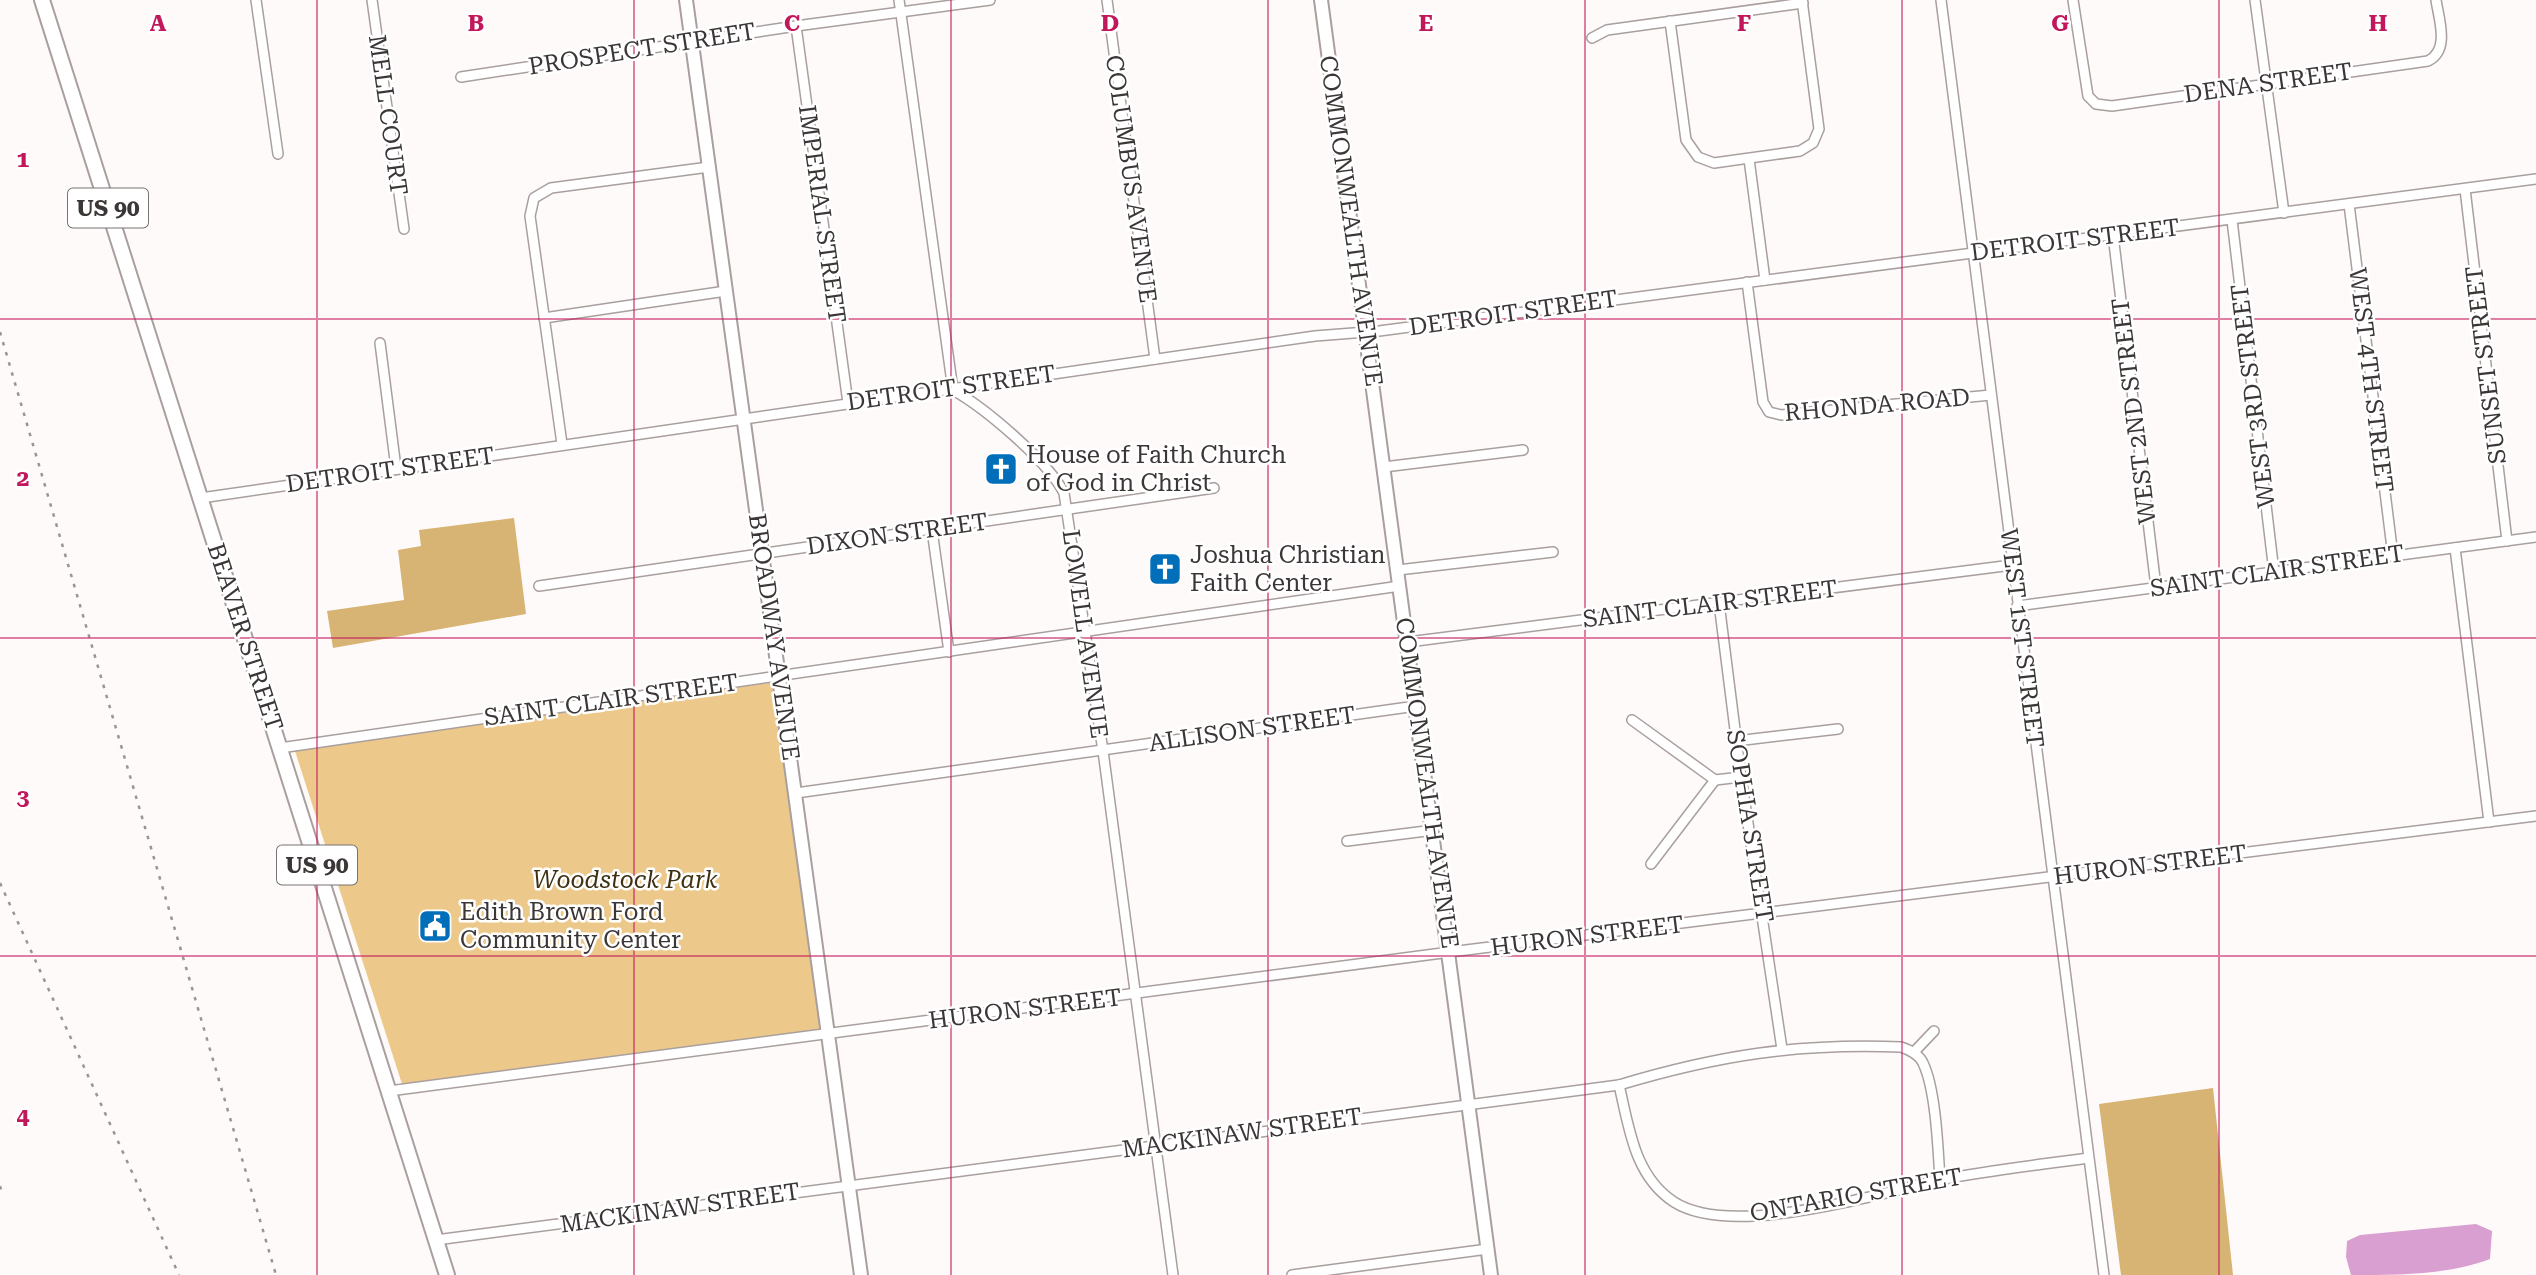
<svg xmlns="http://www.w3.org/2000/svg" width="2536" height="1275" font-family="'Roboto Serif',serif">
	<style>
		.green { fill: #ecc98a }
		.forest { fill: #d7b473 }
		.water { fill: #d89fd0 }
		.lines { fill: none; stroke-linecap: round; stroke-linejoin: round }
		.street-casing { stroke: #a99f9e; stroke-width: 12 }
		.secondary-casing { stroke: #a99f9e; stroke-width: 16 }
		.primary-casing { stroke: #a99f9e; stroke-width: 18 }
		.street { stroke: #fff; stroke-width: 9 }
		.secondary { stroke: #fff; stroke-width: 12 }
		.primary { stroke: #fff; stroke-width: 14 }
		.rail { stroke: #999594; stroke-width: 2.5; stroke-dasharray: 3.5 7; stroke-linecap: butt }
		.grid { fill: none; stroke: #c2185b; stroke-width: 2; stroke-opacity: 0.55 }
		.labels { text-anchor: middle; stroke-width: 5; stroke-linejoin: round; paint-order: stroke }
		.shield { fill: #fff; stroke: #767372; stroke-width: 2 }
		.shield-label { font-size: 23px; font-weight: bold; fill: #3b3736 }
		.street-label { font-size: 24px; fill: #3b3736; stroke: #fff }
		.poi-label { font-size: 24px; fill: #3b3736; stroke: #fff; text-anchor: start }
		.park-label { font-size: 24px; font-style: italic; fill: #403113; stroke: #fff }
		.grid-label { font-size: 23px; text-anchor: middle; font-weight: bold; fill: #c2185b; stroke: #fff; stroke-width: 5; stroke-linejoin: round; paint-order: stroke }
	</style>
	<rect width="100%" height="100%" fill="#fffafa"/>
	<!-- green -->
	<polygon class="green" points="775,682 824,1030 402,1084 295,751"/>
	<!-- forest -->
	<g class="forest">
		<polygon points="514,518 526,614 333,648 327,611 404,600 398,550 421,546 419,530"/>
		<polygon points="2213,1088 2233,1275 2121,1275 2099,1104"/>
	</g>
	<!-- water -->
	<path class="water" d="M2476 1224 2492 1231 2490 1259C2448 1275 2397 1275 2351 1275L2346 1257 2347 1241 2360 1235Z"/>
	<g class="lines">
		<defs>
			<g id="street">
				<polyline points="256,0 278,154"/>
				<polyline points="372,0 404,229"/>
				<path d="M899 0 953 390C985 408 1048 461 1064 493L1103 751 1173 1275"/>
				<polyline points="1107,0 1155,359"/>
				<polyline points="1941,0 2104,1275"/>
				<path d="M2073 0 2088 96 2096 104 2112 106 2428 61C2450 50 2439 20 2436 0"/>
				<polyline points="2255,0 2284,213"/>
				<polyline points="1670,21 1686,140 1698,157 1714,163 1800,151 1813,143 1819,129 1802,0"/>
				<polyline points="796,26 848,403"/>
				<polyline points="1592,38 1607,30 1803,3"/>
				<polyline points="461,77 796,26 990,0"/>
				<polyline points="1749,159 1765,280"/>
				<polyline points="2465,189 2507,541"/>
				<polyline points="2349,204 2393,556"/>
				<polyline points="2232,220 2274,572"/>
				<polyline points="2113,235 2156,587"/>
				<polyline points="1747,282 1763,402 1769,412 1781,415 1991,395"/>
				<polyline points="544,318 726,291"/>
				<polyline points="380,343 396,468"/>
				<polyline points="562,444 530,216 534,198 551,188 709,167"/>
				<polyline points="1384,467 1523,450"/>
				<polyline points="201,498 1315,336 1379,331 2536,179"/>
				<polyline points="932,530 949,652"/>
				<polyline points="2455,548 2489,822"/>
				<polyline points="1398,570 1553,552"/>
				<polyline points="539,586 1214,488"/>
				<polyline points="1719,603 1741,777 1782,1049"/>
				<polyline points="2017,606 2536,537"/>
				<polyline points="1408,642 2012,565"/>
				<polyline points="1632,720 1715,780 1741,777"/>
				<polyline points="1736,741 1838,729"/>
				<polyline points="280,748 1400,586"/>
				<polyline points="796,793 1416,706"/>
				<polyline points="1347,841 1434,830"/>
				<polyline points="1651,864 1715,780"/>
				<polyline points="1914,1052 1934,1031"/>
				<path d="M1619 1085C1629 1127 1634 1176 1674 1202 1732 1239 1875 1194 1940 1180 1989 1170 2039 1165 2088 1158"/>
				<polyline points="389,1091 1450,952 2536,816"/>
				<path d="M436 1240 1619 1085C1719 1055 1798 1043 1901 1047 1910 1050 1919 1054 1923 1063 1936 1090 1938 1149 1940 1180"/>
				<polyline points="1292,1275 1488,1249"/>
			</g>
			<g id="secondary">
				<polyline points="686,0 861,1275"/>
				<polyline points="1321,0 1491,1275"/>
			</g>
			<polyline id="primary" points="42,0 447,1275"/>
		</defs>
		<!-- street casing -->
		<use href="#street" class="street-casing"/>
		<!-- secondary casing -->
		<use href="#secondary" class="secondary-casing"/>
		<!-- primary casing -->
		<use href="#primary" class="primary-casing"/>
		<!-- street -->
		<use href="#street" class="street"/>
		<!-- secondary -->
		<use href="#secondary" class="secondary"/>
		<!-- primary -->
		<use href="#primary" class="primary"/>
		<!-- rail -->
		<g class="rail">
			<polyline points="0,332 276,1275"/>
			<polyline points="0,883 179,1275"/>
			<polyline points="0,1186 3,1196"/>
		</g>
	</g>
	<!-- grid -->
	<path class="grid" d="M317 0V1275M634 0V1275M951 0V1275M1268 0V1275M1585 0V1275M1902 0V1275M2219 0V1275M0 319H2536M0 638H2536M0 956H2536"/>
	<!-- icons -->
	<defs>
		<symbol id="church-square" viewBox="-11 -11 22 22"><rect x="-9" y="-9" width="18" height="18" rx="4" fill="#006eb9" stroke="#fff"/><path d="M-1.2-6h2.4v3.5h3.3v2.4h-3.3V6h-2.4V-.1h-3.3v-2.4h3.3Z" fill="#fff"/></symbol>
		<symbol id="civic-square" viewBox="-11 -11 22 22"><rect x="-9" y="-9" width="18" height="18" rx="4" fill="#006eb9" stroke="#fff"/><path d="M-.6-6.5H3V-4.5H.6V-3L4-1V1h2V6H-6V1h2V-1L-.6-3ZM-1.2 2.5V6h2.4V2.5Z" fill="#fff"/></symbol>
	</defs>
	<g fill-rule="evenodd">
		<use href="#church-square" x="982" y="450" width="38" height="38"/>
		<use href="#church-square" x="1146" y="550" width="38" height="38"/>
		<use href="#civic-square" x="416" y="907" width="38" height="38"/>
	</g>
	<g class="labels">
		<!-- shield labels -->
		<g class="shield">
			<rect x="68" y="188.5" width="80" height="39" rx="5"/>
			<rect x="277" y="845.5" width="80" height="39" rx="5"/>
		</g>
		<g class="shield-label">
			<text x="108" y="216">US 90</text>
			<text x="317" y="873">US 90</text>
		</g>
		<!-- street labels -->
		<g class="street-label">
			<text transform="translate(642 49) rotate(-9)" y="8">PROSPECT STREET</text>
			<text transform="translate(2268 83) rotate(-8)" y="8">DENA STREET</text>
			<text transform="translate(388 115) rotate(82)" y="8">MELL COURT</text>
			<text transform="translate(1131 179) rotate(82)" y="8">COLUMBUS AVENUE</text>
			<text transform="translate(822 214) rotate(82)" y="8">IMPERIAL STREET</text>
			<text transform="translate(1351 221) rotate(82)" y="8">COMMONWEALTH AVENUE</text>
			<text transform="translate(2075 240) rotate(-7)" y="8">DETROIT STREET</text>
			<text transform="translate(1513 313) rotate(-8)" y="8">DETROIT STREET</text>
			<text transform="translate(2486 365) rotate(-97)" y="8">SUNSET STREET</text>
			<text transform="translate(2371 380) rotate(83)" y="8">WEST 4TH STREET</text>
			<text transform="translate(951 388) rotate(-8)" y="8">DETROIT STREET</text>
			<text transform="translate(2253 396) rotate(-97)" y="8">WEST 3RD STREET</text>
			<text transform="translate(1877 405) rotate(-5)" y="8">RHONDA ROAD</text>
			<text transform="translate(2134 411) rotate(-97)" y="8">WEST 2ND STREET</text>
			<text transform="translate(390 470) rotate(-8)" y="8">DETROIT STREET</text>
			<text transform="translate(897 534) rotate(-8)" y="8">DIXON STREET</text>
			<text transform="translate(2277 571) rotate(-8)" y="8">SAINT CLAIR STREET</text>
			<text transform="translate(1710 604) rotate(-7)" y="8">SAINT CLAIR STREET</text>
			<text transform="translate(1085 634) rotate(82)" y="8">LOWELL AVENUE</text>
			<text transform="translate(245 637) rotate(72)" y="8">BEAVER STREET</text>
			<text transform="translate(774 637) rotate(82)" y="8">BROADWAY AVENUE</text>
			<text transform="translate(2022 638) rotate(83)" y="8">WEST 1ST STREET</text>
			<text transform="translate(611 700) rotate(-8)" y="8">SAINT CLAIR STREET</text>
			<text transform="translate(1252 729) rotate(-8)" y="8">ALLISON STREET</text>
			<text transform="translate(1427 783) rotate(82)" y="8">COMMONWEALTH AVENUE</text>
			<text transform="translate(1750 826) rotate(81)" y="8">SOPHIA STREET</text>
			<text transform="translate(2150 865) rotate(-7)" y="8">HURON STREET</text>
			<text transform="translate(1587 936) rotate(-7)" y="8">HURON STREET</text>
			<text transform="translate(1025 1009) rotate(-7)" y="8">HURON STREET</text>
			<text transform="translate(1242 1133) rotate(-8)" y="8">MACKINAW STREET</text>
			<text transform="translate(1856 1195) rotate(-10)" y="8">ONTARIO STREET</text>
			<text transform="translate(680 1208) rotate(-8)" y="8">MACKINAW STREET</text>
		</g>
		<!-- poi labels -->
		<g class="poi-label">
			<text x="1026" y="463">House of Faith Church<tspan x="1026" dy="28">of God in Christ</tspan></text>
			<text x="1190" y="563">Joshua Christian<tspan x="1190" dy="28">Faith Center</tspan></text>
			<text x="460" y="920">Edith Brown Ford<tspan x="460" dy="28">Community Center</tspan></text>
		</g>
		<!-- park labels -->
		<g class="park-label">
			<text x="625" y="888">Woodstock Park</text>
		</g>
	</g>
	<g class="grid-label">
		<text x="158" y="31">A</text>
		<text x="476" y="31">B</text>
		<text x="792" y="31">C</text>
		<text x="1110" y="31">D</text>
		<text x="1426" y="31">E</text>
		<text x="1744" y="31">F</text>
		<text x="2060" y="31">G</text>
		<text x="2378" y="31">H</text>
		<text x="23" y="167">1</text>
		<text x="23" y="486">2</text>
		<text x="23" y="805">3</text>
		<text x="23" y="1124">4</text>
	</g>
</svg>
